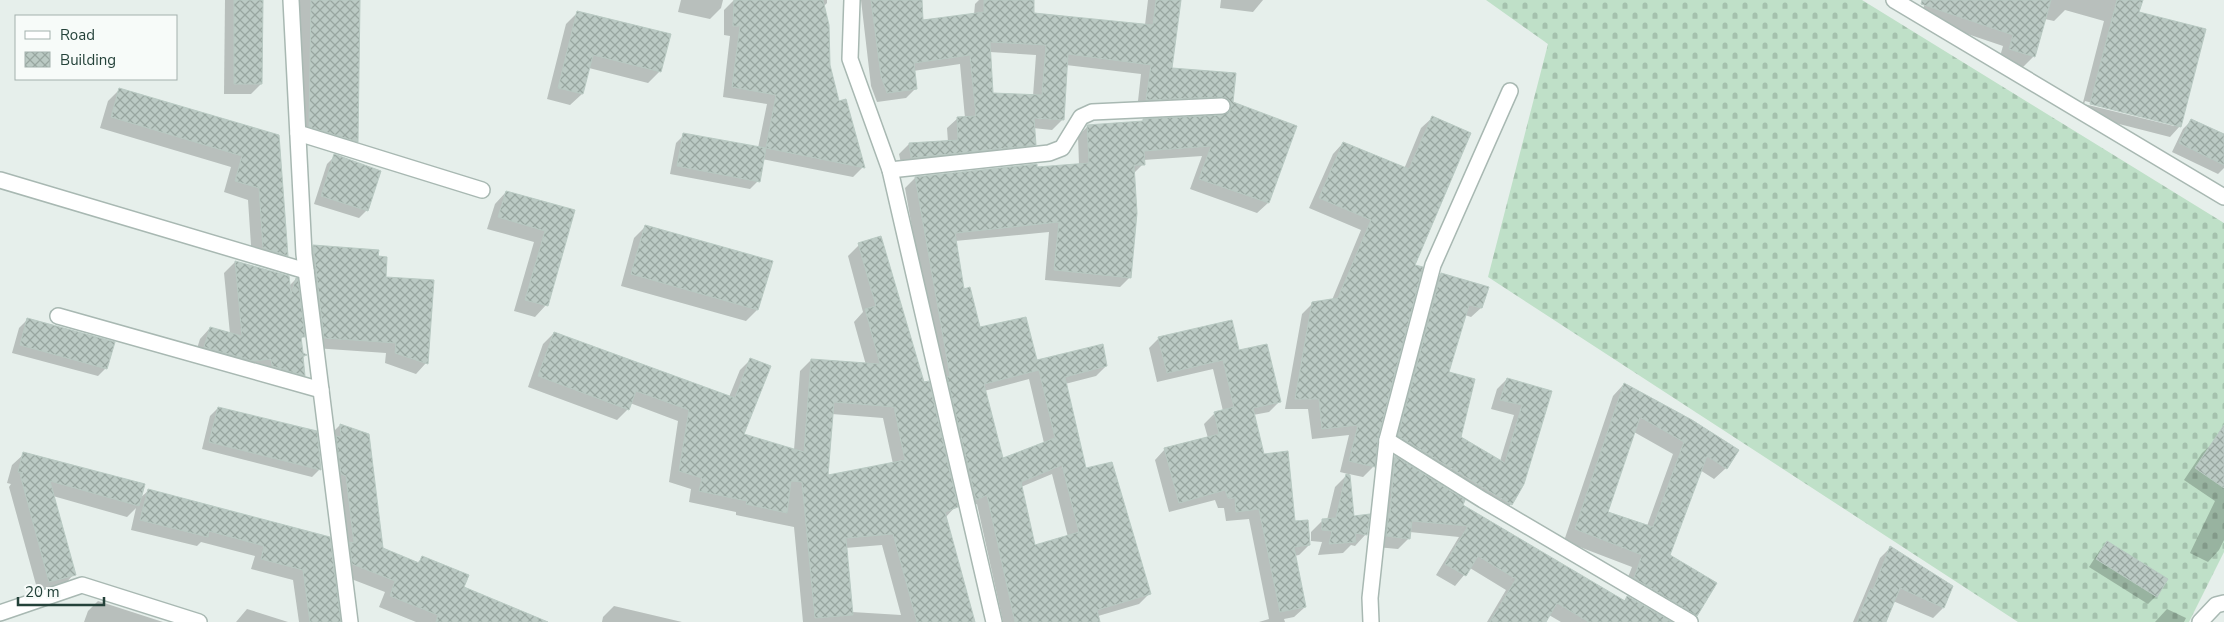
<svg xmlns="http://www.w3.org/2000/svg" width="2224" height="622" font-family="'Nunito Sans',sans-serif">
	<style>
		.cemetery { fill: url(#cemetery-stones) }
		.shadow { fill: #0003; fill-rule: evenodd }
		.building { fill: url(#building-cross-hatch); stroke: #b8c9c2; fill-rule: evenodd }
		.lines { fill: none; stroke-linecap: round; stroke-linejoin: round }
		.minor-casing { stroke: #a8b8b2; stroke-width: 18 }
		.minor { stroke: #fff; stroke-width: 15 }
	</style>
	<defs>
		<pattern id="cemetery-stones" width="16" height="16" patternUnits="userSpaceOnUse" patternTransform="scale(1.25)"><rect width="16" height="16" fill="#bfe0c8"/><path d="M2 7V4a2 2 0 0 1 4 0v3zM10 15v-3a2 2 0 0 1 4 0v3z" fill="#a4c1ad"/></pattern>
		<pattern id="building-cross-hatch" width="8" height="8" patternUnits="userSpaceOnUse" patternTransform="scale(1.25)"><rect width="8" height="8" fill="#bbcac4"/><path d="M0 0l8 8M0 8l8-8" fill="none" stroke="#98a6a0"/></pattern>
	</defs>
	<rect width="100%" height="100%" fill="#e6efeb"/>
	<!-- cemetery -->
	<polygon class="cemetery" points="1486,0 1862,0 2224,223 2224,552 2189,622 2018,622 1488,277 1548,44"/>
	<!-- shadow -->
	<g class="shadow">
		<polygon points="225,0 262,0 261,84 251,94 224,94"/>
		<polygon points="300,0 359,0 357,141 345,153 298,138"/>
		<polygon points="681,0 723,0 721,8 710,19 678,12"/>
		<polygon points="734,0 827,0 827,3 823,7 829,65 838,102 863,167 853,177 762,159 758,181 750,189 670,174 676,143 684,135 758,148 767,104 723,97 730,36 724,35 724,10"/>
		<path d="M861 0H920L922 21 974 15 975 4 979 0H1033V14L1145 25 1148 0H1180L1170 69 1235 74 1231 103 1295 126 1268 203 1257 213 1190 189 1202 156 1143 160V164L1133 174 1130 277 1120 287 1045 280 1049 232 955 241 963 290 979 329 1036 362 1106 366 1096 376 1065 384 1086 470 1149 594 1139 604 1098 616 1099 622H1061L1068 537 1052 474 1021 487 1039 622H1003L977 504 966 509 940 386 905 188 915 178 1079 165 1078 136 1088 126 1222 117 1217 108 1137 110 1141 74 1066 65 1062 120 1052 130 1033 128 1034 145 1024 155 902 168 899 154 909 144 948 142 947 128 958 118H965L960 64 913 71 916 88 906 98 877 102 871 86ZM990 52 1036 55 1033 96 992 94ZM1029 379 1044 443 1002 460 984 391Z"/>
		<polygon points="1221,0 1263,0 1253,12 1220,8"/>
		<path d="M1926 0H2142L2138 13 2180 126 2170 137 2080 114 2104 21 2065 10 2054 21 2045 19 2034 56 2023 67 1999 60 2003 46 1920 18ZM2085 101 2174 124V126L2084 104Z"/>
		<polygon points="578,12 660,71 648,83 589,68 582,94 570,105 547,99 566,24"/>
		<polygon points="120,89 278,136 287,255 275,267 252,260 248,200 224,192 231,167 100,128 108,101"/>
		<polygon points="1432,118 1413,266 1377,438 1373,467 1363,477 1349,474 1353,517 1366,534 1355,546 1351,545 1343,553 1318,555 1322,542 1311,541 1311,532 1323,520 1327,520 1335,487 1348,474 1340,472 1349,435 1312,439 1308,409 1285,409 1302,314 1313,303 1332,300 1361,230 1309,208 1333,154 1343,143 1404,169 1421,128"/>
		<polygon points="2191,121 2224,136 2224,168 2218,174 2172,152 2183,129"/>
		<polygon points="335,156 367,210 359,218 314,204 327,164"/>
		<polygon points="506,192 574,211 546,305 535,317 514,311 534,242 487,229 495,204"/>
		<polygon points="646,226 757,310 746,321 621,286 634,238"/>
		<path d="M859 245 956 506 945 518 974 622H803L794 527 736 515V512L689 502 691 489 669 482 678 421 630 403 628 409 617 420 528 387 543 344 554 333 729 397 740 370 751 359 742 435 794 450 800 371 811 360 866 365 854 322 863 312 848 256ZM832 414 883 418 893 464 826 476ZM882 545 901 615 852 612 845 548Z"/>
		<polygon points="313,246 377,258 426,363 416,374 385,363 386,353 314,348 303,257"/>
		<polygon points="235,262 288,277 289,286 296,279 304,336 300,340 302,353 305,356 302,358 304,375 294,386 194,358 200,339 210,328 230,334 224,273"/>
		<polygon points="1441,274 1481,308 1471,317 1465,315 1448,373 1460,437 1500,461 1514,415 1491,409 1497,389 1507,379 1550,392 1511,504 1502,514 1389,445 1432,284"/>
		<polygon points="27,320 106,368 98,376 12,353 19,328"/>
		<polygon points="1159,338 1238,352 1280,401 1269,412 1253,415 1263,455 1294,523 1309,545 1299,555 1294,556 1305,607 1294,617 1284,619 1285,622 1259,622 1269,619 1249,519 1226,521 1224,508 1218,508 1215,500 1169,512 1155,460 1165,449 1208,438 1204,424 1215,413 1223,411 1213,369 1157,382 1149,348"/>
		<path d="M1624 384 1726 468 1714 479 1700 470 1669 556 1696 615 1689 622 1623 590 1632 567 1564 541 1613 396ZM1634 432 1673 454 1647 526 1607 513Z"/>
		<polygon points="218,408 320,469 312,477 202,449 210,416"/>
		<polygon points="340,425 368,435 382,549 417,563 423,557 462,588 544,622 416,622 379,607 385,592 341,575 329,436"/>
		<polygon points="2214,442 2224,449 2224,540 2219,550 2208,562 2190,553 2215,501 2184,480 2202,453"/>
		<polygon points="24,454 140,498 148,491 329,538 340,622 299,622 293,580 251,569 255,556 201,542 197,546 131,530 136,508 127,517 53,496 74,574 63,586 38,592 9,487 11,484 7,483 12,465"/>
		<polygon points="1395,457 1462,505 1623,602 1627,597 1670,622 1561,622 1549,615 1544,622 1487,622 1506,590 1470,568 1455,586 1436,575 1459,537 1410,532 1409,538 1398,549 1376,547 1385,468"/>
		<polygon points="2108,542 2156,596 2148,604 2089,567 2100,550"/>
		<polygon points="1890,548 1943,608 1933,618 1893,601 1885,622 1853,622 1880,558"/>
		<polygon points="98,601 163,622 84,622 88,611"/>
		<polygon points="614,606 682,622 602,622 603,617"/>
		<polygon points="247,609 288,622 236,622"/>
		<polygon points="2167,609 2186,618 2184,622 2155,622"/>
	</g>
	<!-- building -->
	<g class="building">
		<polygon points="234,0 263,0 262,84 234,84"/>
		<polygon points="311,0 360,0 358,142 309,127"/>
		<polygon points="734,0 823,0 829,25 830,65 839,101 846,99 865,168 766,148 776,95 732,87 740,26 733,26"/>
		<path d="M871 0H922L923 20 984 12V0H1034V13L1153 25 1156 0H1181L1172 68 1236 73 1233 102 1297 126 1269 203 1199 179 1211 146 1144 151 1145 165H1134L1137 213 1131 278 1054 270 1059 222 955 233 964 289 970 287 980 327 1026 317 1037 360 1103 344 1107 366 1065 377 1086 468 1112 462 1151 594 1097 610 1100 622H1015L987 495 976 500 947 377 950 376 915 177 1037 164V167L1089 163 1087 125 1143 121V119L1222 115 1230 111V101L1222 97 1146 100 1151 65 1068 54 1064 120 1034 118 1036 145 911 158 909 143 958 140 957 117 976 116 970 55 914 63 917 89 887 93 881 76ZM990 42 1046 45 1042 95 993 93ZM1039 370 1055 438 1003 458 984 384ZM1062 465 1079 532 1035 545 1021 482Z"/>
		<polygon points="1922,0 2051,0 2035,57 2009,49 2013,35 1921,4"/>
		<polygon points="2117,0 2143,0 2139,12 2206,29 2181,127 2090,104"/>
		<polygon points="577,11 671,34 661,72 593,55 583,94 558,88"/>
		<polygon points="119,88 279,135 288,256 263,248 259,188 235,181 242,156 111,117"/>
		<polygon points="1432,116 1471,133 1415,265 1423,267 1378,438 1375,467 1349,461 1358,425 1322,429 1319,399 1295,399 1312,302 1338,298 1371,220 1319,198 1343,142 1409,169"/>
		<polygon points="2191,119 2224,134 2224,165 2179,143"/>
		<polygon points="683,133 766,148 760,182 677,166"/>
		<polygon points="334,154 381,171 368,211 321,196"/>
		<polygon points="506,191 575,210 548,306 525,300 545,231 498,217"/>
		<polygon points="645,225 773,261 758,310 631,274"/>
		<path d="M881 236 924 382 929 381 958 507 945 512 975 622H917L893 534 846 538 853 615 815 618 802 482 791 481 787 513 746 504 747 501 699 491 702 478 679 471 689 410 636 391 629 410 538 376 554 332 735 398 750 358 771 366 744 434 804 452 811 359 880 364 865 309 876 306 858 243ZM834 402 894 407 905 460 828 475Z"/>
		<polygon points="313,245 379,250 378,256 387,257 386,277 434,280 428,364 395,353 396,343 324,338"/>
		<polygon points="235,261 289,276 291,294 296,278 298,278 305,337 301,337 303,353 307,355 303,356 305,376 272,366 271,359 253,361 204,347 210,327 242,336"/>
		<polygon points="1441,273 1489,287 1482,308 1469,305 1449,372 1475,379 1461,437 1505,463 1522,405 1500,400 1507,378 1552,391 1524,484 1512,505 1398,436"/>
		<polygon points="27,318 115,342 107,369 20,345"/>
		<polygon points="1232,320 1239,350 1267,344 1281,402 1253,408 1264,454 1288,451 1295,521 1308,520 1310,545 1294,547 1306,607 1280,612 1259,509 1236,512 1235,498 1228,498 1225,490 1179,503 1164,448 1219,434 1214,412 1234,407 1223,360 1167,373 1158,337"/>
		<path d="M1624 383 1692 420 1739 450 1727 469 1707 456 1670 555 1717 583 1697 616 1634 578 1642 555 1575 529ZM1640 417 1684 442 1653 527 1608 512Z"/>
		<polygon points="218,407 317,431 321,470 209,442"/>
		<polygon points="340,424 369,434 383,548 419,563 422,556 469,575 464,587 548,622 436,622 438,615 390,596 395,581 352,564 349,542 354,543 346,476 341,474 336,436 341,437"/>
		<polygon points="2224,425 2224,488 2195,468"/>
		<polygon points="23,452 145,484 139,506 50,481 76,575 49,582 20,474 23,473 18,472"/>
		<polygon points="1395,456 1465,500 1463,505 1625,601 1627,596 1672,622 1589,622 1557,603 1546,622 1490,622 1516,579 1478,556 1466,576 1445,564 1468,526 1412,521 1410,539 1386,536 1389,513 1390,513"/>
		<polygon points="1346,474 1350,475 1354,516 1370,514 1367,535 1355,533 1356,542 1329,544 1332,531 1322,530 1322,519 1336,518"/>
		<polygon points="148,489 330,537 341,622 310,622 303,570 261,559 264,546 209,531 208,537 140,520"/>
		<polygon points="2107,541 2168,579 2157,597 2096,559"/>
		<polygon points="1890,546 1953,586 1944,608 1900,588 1886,622 1857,622 1870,589 1873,590"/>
	</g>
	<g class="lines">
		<defs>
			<g id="minor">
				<polyline points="291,0 304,254 350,622"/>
				<polyline points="852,0 850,59 890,170 994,622"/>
				<polyline points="1894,0 2224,197"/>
				<polyline points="298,133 482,190"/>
				<polyline points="890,170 1049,153 1062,148 1081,117 1092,112 1222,106"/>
				<polyline points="0,180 306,271"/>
				<polyline points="58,316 321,390"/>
				<polyline points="1387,440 1483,500 1690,622"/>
				<polyline points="0,613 82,585 199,622"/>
				<polyline points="1371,622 1370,598 1387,440 1433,265 1510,91"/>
				<polyline points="2200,622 2216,605 2224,603"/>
			</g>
		</defs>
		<!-- minor casing -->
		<use href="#minor" class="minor-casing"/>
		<!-- minor -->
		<use href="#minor" class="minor"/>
	</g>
	<!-- legend -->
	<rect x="15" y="15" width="162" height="65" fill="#f7fbf9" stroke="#a3b1ad"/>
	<rect x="25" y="31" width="25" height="8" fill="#ffffff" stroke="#a3b1ad"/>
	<text x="60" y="40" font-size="15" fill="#24423a">Road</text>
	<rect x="25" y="52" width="25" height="15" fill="url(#building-cross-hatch)" stroke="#a3b1ad"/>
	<text x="60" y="65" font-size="15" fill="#24423a">Building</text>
	<!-- scale -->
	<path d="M18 597v8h86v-8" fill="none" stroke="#24423a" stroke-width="2.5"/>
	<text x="25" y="597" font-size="15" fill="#24423a" stroke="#f7fbf9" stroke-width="4" paint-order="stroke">20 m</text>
</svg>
